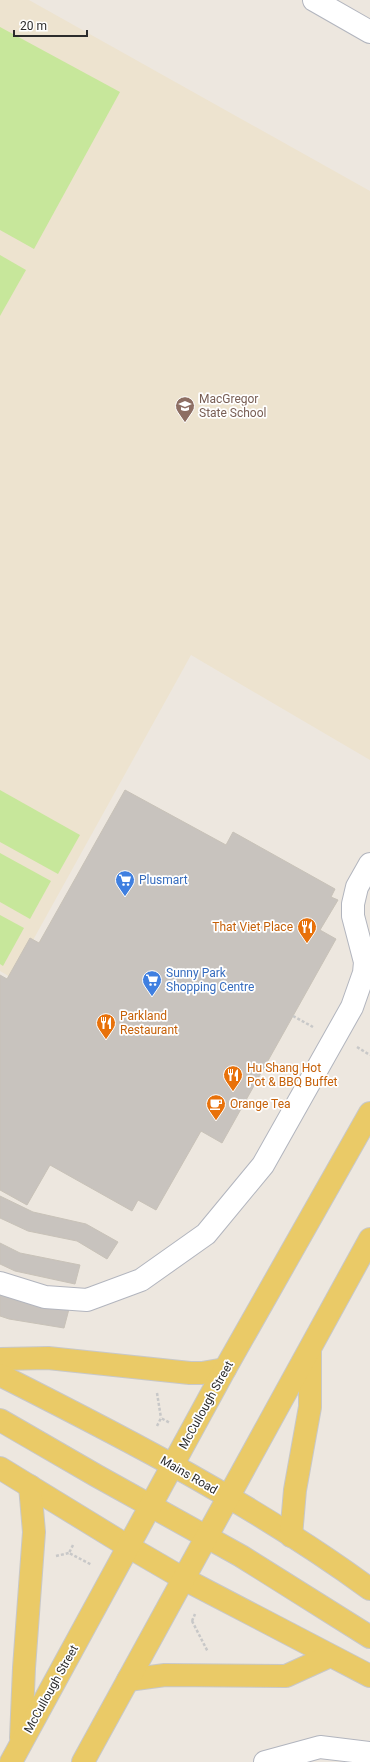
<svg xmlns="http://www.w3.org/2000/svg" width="370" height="1762" font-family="Roboto,sans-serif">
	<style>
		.education { fill: #ede3cf }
		.pitch { fill: #c7e79b }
		.building { fill: #c8c3be; stroke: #c8c2b8 }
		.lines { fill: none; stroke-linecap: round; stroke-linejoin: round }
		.minor-casing { stroke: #b2b5be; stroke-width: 24 }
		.major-casing { stroke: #c8c8c8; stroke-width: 24 }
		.path { stroke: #c8c8c8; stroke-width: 2.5; stroke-dasharray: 3 2; stroke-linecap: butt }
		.minor { stroke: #fff; stroke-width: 22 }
		.major { stroke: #eaca67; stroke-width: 22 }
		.labels { text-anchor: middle; stroke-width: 3.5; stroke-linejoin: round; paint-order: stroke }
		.education-label { font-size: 12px; fill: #785e54; stroke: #fff; text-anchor: start }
		.shop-label { font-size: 12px; fill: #366cbe; stroke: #fff; text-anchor: start }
		.food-label { font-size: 12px; fill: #c56008; stroke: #fff; text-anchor: start }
		.street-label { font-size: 12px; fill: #2c2c2c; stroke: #fff }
	</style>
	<rect width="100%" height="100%" fill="#ede7df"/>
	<!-- education -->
	<polygon class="education" points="0,0 29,0 370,191 370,760 191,655 12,978 0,971"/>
	<!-- pitch -->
	<g class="pitch">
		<polygon points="0,27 120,92 34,249 0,230"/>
		<polygon points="0,255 26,270 0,316"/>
		<polygon points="0,790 80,835 58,874 0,842"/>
		<polygon points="0,853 51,881 30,919 0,902"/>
		<polygon points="0,915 24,928 3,966 0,964"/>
	</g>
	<!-- building -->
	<g class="building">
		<polygon points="125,790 226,845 233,832 335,889 331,897 338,900 320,930 336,939 222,1143 201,1131 156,1210 138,1200 132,1211 50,1165 27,1205 0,1190 0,975 7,979 30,938 39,943"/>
		<polygon points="0,1196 33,1212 86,1224 118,1242 107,1259 77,1241 28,1231 0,1218"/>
		<polygon points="0,1243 20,1253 80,1265 75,1284 15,1271 0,1264"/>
		<polygon points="0,1293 14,1299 69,1309 64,1328 9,1319 0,1316"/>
	</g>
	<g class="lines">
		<defs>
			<g id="minor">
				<polyline points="314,0 370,32"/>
				<polyline points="0,1283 45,1297 87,1300 141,1280 206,1234 263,1165 352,1007 364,973 365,962 353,916 353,904 357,887 370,864"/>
				<polyline points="265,1762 320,1747 370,1753"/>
			</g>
			<g id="major">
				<polyline points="0,1359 48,1358 190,1373 202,1373 225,1369"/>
				<path d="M0 1375C127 1439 255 1505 370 1589"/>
				<polyline points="0,1420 97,1476 241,1556 370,1637"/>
				<polyline points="0,1468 129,1547 184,1579 370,1676"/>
				<polyline points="291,1536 295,1490 310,1407 310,1351"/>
				<polyline points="128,1680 165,1675 286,1676 330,1656"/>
				<polyline points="21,1738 24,1668 34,1532 30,1486"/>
				<polyline points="11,1762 225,1369 370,1113"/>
				<polyline points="83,1762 370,1239"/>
			</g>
		</defs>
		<!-- minor casing -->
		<use href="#minor" class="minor-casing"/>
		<!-- major casing -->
		<use href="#major" class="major-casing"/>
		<!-- path -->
		<g class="path">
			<polyline points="293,1016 313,1027"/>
			<polyline points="357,1047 370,1055"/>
			<polyline points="157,1393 161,1418"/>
			<polyline points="157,1426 161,1418 170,1423"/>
			<polyline points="73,1545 69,1553 92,1565"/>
			<polyline points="56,1556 69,1553"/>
			<polyline points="192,1621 208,1652"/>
			<polyline points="192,1621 195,1614"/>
		</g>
		<!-- minor -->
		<use href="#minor" class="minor"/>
		<!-- major -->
		<use href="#major" class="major"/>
	</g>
	<!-- icons -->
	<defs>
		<symbol id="school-pin" viewBox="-11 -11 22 30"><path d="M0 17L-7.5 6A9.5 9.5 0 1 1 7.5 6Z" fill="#8d6e63" stroke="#fff"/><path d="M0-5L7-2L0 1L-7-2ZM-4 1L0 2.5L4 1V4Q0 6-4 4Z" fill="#fff"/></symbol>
		<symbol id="supermarket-pin" viewBox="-11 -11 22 30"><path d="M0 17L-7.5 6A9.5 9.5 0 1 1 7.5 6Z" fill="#3f7fe0" stroke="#fff"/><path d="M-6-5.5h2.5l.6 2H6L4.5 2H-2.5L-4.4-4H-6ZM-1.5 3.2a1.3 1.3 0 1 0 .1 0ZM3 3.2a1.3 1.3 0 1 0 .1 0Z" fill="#fff"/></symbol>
		<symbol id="restaurant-pin" viewBox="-11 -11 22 30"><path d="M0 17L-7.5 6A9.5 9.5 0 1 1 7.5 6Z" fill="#e8710a" stroke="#fff"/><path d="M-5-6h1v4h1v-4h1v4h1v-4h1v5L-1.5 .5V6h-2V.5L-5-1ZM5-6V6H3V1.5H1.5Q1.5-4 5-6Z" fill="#fff"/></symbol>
		<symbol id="cafe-pin" viewBox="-11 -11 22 30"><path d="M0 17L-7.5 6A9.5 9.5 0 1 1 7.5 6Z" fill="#e8710a" stroke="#fff"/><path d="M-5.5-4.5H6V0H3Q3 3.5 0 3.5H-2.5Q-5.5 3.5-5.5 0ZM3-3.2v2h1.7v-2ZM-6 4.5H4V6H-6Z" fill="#fff"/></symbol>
	</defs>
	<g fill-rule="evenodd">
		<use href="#school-pin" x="174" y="395" width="22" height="30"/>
		<use href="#supermarket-pin" x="114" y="869" width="22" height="30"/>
		<use href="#restaurant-pin" x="296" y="916" width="22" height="30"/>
		<use href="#supermarket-pin" x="141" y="969" width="22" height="30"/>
		<use href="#restaurant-pin" x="95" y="1012" width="22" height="30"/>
		<use href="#restaurant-pin" x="222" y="1064" width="22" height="30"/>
		<use href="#cafe-pin" x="205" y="1093" width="22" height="30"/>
	</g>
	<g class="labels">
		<!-- education labels -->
		<g class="education-label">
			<text x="199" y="403">MacGregor<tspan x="199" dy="14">State School</tspan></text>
		</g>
		<!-- shop labels -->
		<g class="shop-label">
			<text x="139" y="884">Plusmart</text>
			<text x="166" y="977">Sunny Park<tspan x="166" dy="14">Shopping Centre</tspan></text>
		</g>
		<!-- food labels -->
		<g class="food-label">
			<text x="293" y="931" text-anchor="end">That Viet Place</text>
			<text x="120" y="1020">Parkland<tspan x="120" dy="14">Restaurant</tspan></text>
			<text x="247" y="1072">Hu Shang Hot<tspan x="247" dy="14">Pot &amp; BBQ Buffet</tspan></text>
			<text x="230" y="1108">Orange Tea</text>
		</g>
		<!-- street labels -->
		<g class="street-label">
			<text transform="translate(206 1405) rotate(-61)" y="4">McCullough Street</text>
			<text transform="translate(189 1475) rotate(30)" y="4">Mains Road</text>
			<text transform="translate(51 1689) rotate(-61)" y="4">McCullough Street</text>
		</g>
	</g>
	<!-- scale -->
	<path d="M14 30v6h73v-6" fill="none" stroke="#2c2c2c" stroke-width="2"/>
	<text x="20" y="30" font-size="12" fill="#2c2c2c" stroke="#ffffff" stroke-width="3" paint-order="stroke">20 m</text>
</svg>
